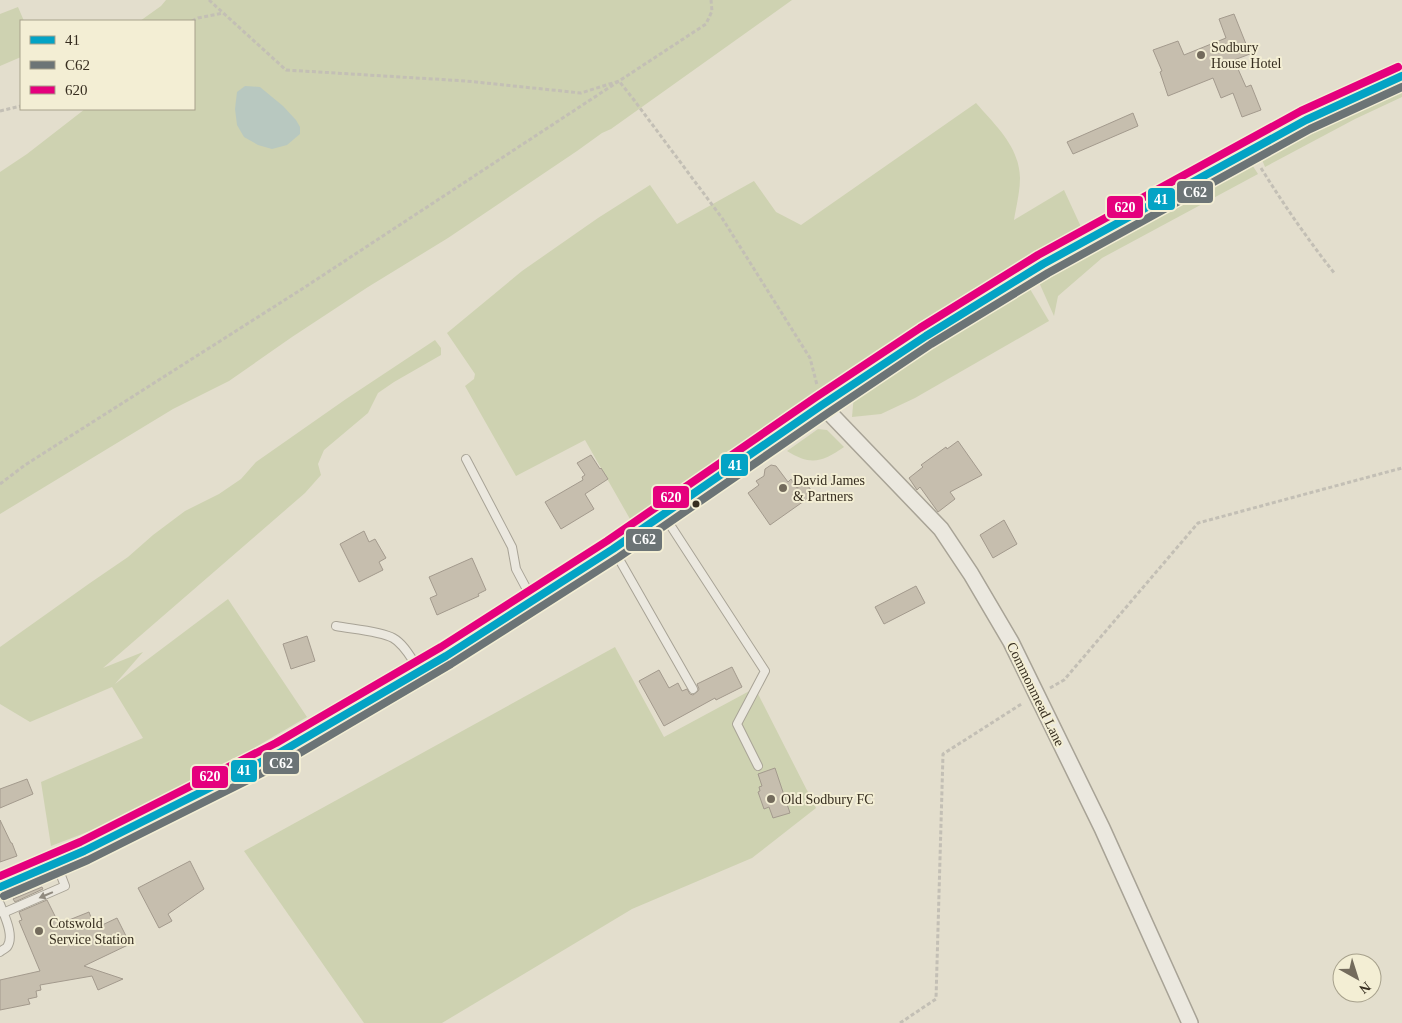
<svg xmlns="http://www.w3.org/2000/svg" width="1402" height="1023" font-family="Georgia,serif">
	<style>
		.green { fill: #ced2b1 }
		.water { fill: #b8c8c0 }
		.building { fill: #c6beae; stroke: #a39a8d }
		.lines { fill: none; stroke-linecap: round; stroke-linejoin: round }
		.service-casing { stroke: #a8a396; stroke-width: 10 }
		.minor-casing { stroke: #a8a396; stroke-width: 18 }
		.primary-casing { stroke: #8e887d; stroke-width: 26 }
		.path { stroke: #c3bfb5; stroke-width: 3; stroke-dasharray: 4 2.5; stroke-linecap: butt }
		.service { stroke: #ebe8df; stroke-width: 8 }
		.minor { stroke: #ebe8df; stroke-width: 15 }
		.primary { stroke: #e2dfd1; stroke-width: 24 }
		.bus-1-casing { stroke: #f3eed4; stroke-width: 11 }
		.bus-2-casing { stroke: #f3eed4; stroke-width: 11 }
		.bus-3-casing { stroke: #f3eed4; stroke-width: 11 }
		.bus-1 { stroke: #03a3c5; stroke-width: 8 }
		.bus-2 { stroke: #6c7476; stroke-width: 8 }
		.bus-3 { stroke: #e5007d; stroke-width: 8 }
		.oneway { fill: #908a7f }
		.poi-dot { fill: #736b5c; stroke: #f3eed4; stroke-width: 2 }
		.bus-dot { fill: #362d1f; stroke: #f3eed4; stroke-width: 2 }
		.labels { text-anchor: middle; stroke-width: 4; stroke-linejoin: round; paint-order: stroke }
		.poi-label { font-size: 14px; fill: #362d1f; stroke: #f3eed4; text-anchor: start }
		.street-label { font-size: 14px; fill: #362d1f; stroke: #f3eed4 }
		.line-badge { stroke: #f3eed4; stroke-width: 2 }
		.badge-label { font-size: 14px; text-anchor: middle; font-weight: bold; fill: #fff }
	</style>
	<rect width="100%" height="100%" fill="#e3decd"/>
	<!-- green -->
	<g class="green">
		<polygon points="166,0 792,0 611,129 602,133 577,151 448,238 368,287 292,337 229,381 173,409 0,514 0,172 27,154 85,109 194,109 194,21 140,21 161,6"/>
		<polygon points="18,7 24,21 21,21 21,57 0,66 0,14"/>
		<polygon points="1402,86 1402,97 1355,119 1265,167 1260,155"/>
		<path d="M976 103C996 126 1019 146 1020 178 1020 192 1016 207 1014 220L1064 190 1082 229 989 284 668 500 630 519 585 440 516 476 465 386 474 379 475 374 447 333 522 271 598 218 650 185 677 224 754 181 776 212 801 225Z"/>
		<polygon points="1249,160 1258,174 1102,258 1058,296 1054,316 1038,280"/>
		<polygon points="1026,289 1030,289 1049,321 915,398 881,414 852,417 854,394"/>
		<polygon points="435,340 441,348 441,355 394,382 378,393 368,413 324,450 318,464 321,475 305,493 103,668 143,652 115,684 228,599 307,717 155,806 51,846 41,782 143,738 112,687 30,722 0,704 0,647 90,583 128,557 153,535 185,511 219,494 241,479 256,462 346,399"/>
		<path d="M818 429 827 430 844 447C822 462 811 466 787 451Z"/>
		<polygon points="615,647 664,737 755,688 816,808 752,858 632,909 442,1023 364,1023 244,851"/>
	</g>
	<!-- water -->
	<polygon class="water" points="245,86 260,87 283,106 296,120 300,127 300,134 287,145 272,149 258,145 244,137 237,125 235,109 237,92"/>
	<!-- building -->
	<g class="building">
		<polygon points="1234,14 1250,54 1234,60 1246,87 1251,85 1261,110 1242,117 1233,93 1221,98 1213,78 1168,96 1160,72 1162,71 1153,50 1178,41 1184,55 1226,38 1219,19"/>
		<polygon points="1133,113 1138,126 1073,154 1067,142"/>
		<polygon points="958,441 982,475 950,492 955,499 938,512 920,487 917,490 909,478 923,467 921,465 946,447 947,449"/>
		<polygon points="591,455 600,469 601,468 608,479 585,494 594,509 561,529 545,502 583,480 582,477 585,475 577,463"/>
		<polygon points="771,465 776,466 788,482 791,479 797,488 805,482 814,494 770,525 748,493 759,485 756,481 764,476 765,469"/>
		<polygon points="1004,520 1017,544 993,558 980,535"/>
		<polygon points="364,531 369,542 375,539 386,558 379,562 383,570 359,582 340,544"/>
		<polygon points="472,558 486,590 478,594 479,596 437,615 430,598 437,595 429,577"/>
		<polygon points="916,586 925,603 884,624 875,607"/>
		<polygon points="307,636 315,661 291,669 283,644"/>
		<polygon points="732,667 742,687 716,700 715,698 664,726 639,681 659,670 669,688 678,683 682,691 687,689 690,694 693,695 698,691 699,689 697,684"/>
		<polygon points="775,768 790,813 773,818 769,807 764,809 758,792 760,791 759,787 762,786 758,774"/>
		<polygon points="27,779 33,794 0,808 0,789"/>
		<polygon points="0,820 11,843 12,843 17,856 0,862"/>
		<polygon points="190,861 204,889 168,914 172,921 159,928 138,888"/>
		<polygon points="42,887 43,889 15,902 13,899"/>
		<polygon points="47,900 59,924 89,912 92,920 95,919 98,927 117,918 130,944 84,966 123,979 98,990 92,976 40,985 41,990 36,991 37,997 28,999 30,1004 0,1010 0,980 40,971 19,921 22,920 19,912"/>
	</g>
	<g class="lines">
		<defs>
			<g id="service">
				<polyline points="466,459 512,547 516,569 532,599"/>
				<polyline points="665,517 765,671 737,724 758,766"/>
				<polyline points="615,552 693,689"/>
				<path d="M336 626C351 629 380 631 393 638 404 644 411 658 418 668"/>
				<path d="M0 904C4 915 15 936 7 947 5 949 2 950 0 952"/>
				<polyline points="3,913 65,886 57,865"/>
			</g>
			<polyline id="minor" points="822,405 941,529 971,574 1011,642 1102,828 1190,1023"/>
			<polyline id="primary" points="0,887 84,851 281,752 446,656 613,549 822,405 926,336 1043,264 1306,120 1402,76"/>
		</defs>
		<!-- service casing -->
		<use href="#service" class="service-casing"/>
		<!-- minor casing -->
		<use href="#minor" class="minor-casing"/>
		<!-- primary casing -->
		<use href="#primary" class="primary-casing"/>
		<!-- path -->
		<g class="path">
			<polyline points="209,0 286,70 466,81 581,93 619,81 634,100 722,218 810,358 817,385"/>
			<polyline points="192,21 198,18 223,13"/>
			<polyline points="0,111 21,106"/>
			<path d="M1261 168C1284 205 1308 240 1335 274"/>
			<polyline points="0,484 25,465 302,289 706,24 712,11 711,0"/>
			<polyline points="1050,688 1064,680 1198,523 1402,468"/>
			<polyline points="900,1023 936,999 943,754 1023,703"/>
		</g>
		<!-- service -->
		<use href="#service" class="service"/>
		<!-- minor -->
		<use href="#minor" class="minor"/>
		<!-- primary -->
		<use href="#primary" class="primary"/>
		<defs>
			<polyline id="bus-1" points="0,887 84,851 281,752 446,656 613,549 822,405 926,336 1043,264 1306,120 1402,76"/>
			<polyline id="bus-2" points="4,896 88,860 286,761 451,664 619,557 828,413 931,344 1048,273 1310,129 1402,87"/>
			<polyline id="bus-3" points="0,876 80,842 276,743 441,647 607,541 816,397 920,328 1038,255 1301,111 1398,67"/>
		</defs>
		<!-- bus-1 casing -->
		<use href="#bus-1" class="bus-1-casing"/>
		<!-- bus-2 casing -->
		<use href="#bus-2" class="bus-2-casing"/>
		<!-- bus-3 casing -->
		<use href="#bus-3" class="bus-3-casing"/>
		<!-- bus-1 -->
		<use href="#bus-1" class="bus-1"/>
		<!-- bus-2 -->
		<use href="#bus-2" class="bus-2"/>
		<!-- bus-3 -->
		<use href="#bus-3" class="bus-3"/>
	</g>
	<!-- one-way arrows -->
	<defs><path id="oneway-solid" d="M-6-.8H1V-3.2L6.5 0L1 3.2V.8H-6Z" transform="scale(1.25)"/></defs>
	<use class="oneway" href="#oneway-solid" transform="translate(46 895) rotate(157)"/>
	<!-- markers -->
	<g class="poi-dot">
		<circle cx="1201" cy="55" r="5"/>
		<circle cx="783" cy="488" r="5"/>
		<circle cx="771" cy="799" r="5"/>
		<circle cx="39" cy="931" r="5"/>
	</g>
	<circle class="bus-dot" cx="696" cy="504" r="4.5"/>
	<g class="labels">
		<!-- poi labels -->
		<g class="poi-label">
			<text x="1211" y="52">Sodbury<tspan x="1211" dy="16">House Hotel</tspan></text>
			<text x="793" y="485">David James<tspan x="793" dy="16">&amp; Partners</tspan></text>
			<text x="781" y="804">Old Sodbury FC</text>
			<text x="49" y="928">Cotswold<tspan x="49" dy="16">Service Station</tspan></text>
		</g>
		<!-- street labels -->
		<g class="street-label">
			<text transform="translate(1036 694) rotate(64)" y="5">Commonmead Lane</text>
		</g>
	</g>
	<g class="line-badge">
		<rect x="1176" y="180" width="38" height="24" rx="5" fill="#6c7476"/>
		<rect x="1147" y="187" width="29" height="24" rx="5" fill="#03a3c5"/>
		<rect x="1106" y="195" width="38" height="24" rx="5" fill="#e5007d"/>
		<rect x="720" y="453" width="29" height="24" rx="5" fill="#03a3c5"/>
		<rect x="652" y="485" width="38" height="24" rx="5" fill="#e5007d"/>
		<rect x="625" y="528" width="38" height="24" rx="5" fill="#6c7476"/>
		<rect x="262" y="751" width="38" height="24" rx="5" fill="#6c7476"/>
		<rect x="230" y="759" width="28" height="24" rx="5" fill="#03a3c5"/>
		<rect x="191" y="765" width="38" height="24" rx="5" fill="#e5007d"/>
	</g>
	<g class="badge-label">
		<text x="1195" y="197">C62</text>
		<text x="1161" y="204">41</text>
		<text x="1125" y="212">620</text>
		<text x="735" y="470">41</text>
		<text x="671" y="502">620</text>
		<text x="644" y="544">C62</text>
		<text x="281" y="768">C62</text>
		<text x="244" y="775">41</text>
		<text x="210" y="781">620</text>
	</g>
	<!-- legend -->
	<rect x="20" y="20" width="175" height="90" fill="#f3eed4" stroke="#a7a18c"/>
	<rect x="30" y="36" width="25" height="8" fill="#03a3c5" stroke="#a7a18c"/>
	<text x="65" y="45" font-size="15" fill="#362d1f">41</text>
	<rect x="30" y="61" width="25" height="8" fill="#6c7476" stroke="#a7a18c"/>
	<text x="65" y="70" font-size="15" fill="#362d1f">C62</text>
	<rect x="30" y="86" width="25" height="8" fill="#e5007d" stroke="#a7a18c"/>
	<text x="65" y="95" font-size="15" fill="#362d1f">620</text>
	<!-- north arrow -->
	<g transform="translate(1357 978) rotate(141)"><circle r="24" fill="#f3eed4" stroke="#a7a18c"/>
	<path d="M0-4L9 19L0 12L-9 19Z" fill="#736b5c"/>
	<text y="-8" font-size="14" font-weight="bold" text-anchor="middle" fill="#362d1f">N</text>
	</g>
</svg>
